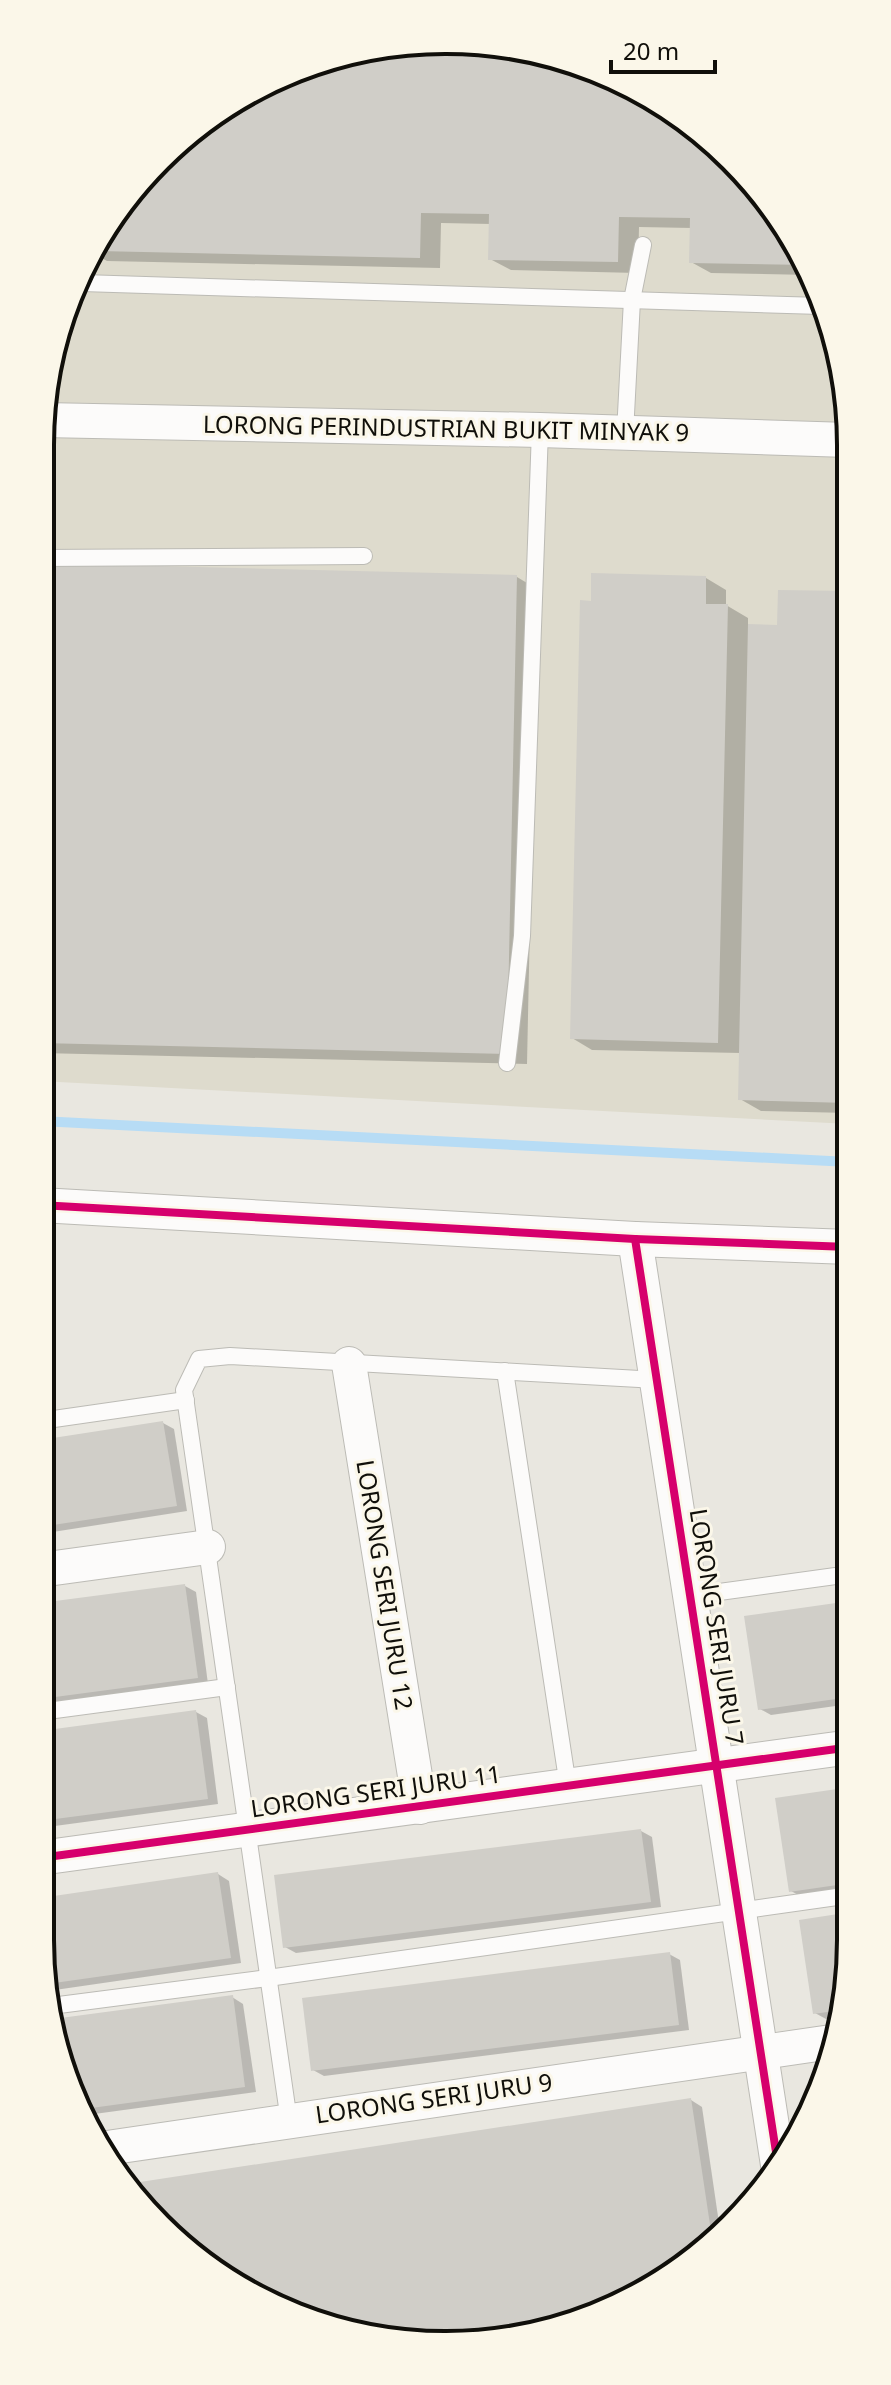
<svg xmlns="http://www.w3.org/2000/svg" width="891" height="2385" font-family="'Noto Sans',sans-serif">
	<style>
		.built { fill: #dedbcd }
		.shadow { fill: #0003 }
		.lines { fill: none; stroke-linecap: round; stroke-linejoin: round }
		.stream { stroke: #b7dcf5; stroke-width: 10 }
		.building { fill: #d0cec8 }
		.lane-casing { stroke: #bcbbb5; stroke-width: 18 }
		.street-casing { stroke: #bcbbb5; stroke-width: 36 }
		.lane { stroke: #fcfbfa; stroke-width: 16 }
		.street { stroke: #fcfbfa; stroke-width: 34 }
		.cycleway-casing { stroke: #fbf7e9; stroke-width: 13 }
		.cycleway { stroke: #d6006c; stroke-width: 8 }
		.labels { text-anchor: middle; stroke-width: 6; stroke-linejoin: round; paint-order: stroke }
		.street-label { font-size: 24px; fill: #100f0a; stroke: #fbf7e9 }
		.rim { fill: none; stroke: #100f0a; stroke-width: 4 }
	</style>
	<rect width="100%" height="100%" fill="#e9e7e0"/>
	<!-- built -->
	<polygon class="built" points="393,43 551,54 670,108 750,178 809,267 847,392 849,1124 40,1081 40,445 54,340 124,198"/>
	<!-- shadow -->
	<g class="shadow">
		<polygon points="393,43 551,54 670,108 750,178 809,267 812,275 711,273 691,262 692,228 639,227 638,273 511,270 490,259 491,224 441,223 440,268 107,261 96,255 124,198"/>
		<polygon points="40,565 517,577 537,589 527,1064 40,1053"/>
		<polygon points="706,578 726,590 726,605 748,618 748,626 779,627 848,593 849,1113 761,1111 740,1099 741,1053 592,1050 572,1038 593,603"/>
		<polygon points="163,1423 174,1429 187,1511 40,1534 40,1442"/>
		<polygon points="185,1586 196,1592 208,1684 40,1706 40,1605"/>
		<polygon points="850,1603 850,1704 771,1715 760,1709 747,1618"/>
		<polygon points="196,1712 207,1718 218,1804 40,1828 40,1733"/>
		<polygon points="851,1789 851,1890 802,1897 791,1891"/>
		<polygon points="641,1831 652,1837 661,1907 296,1953 285,1947"/>
		<polygon points="218,1874 229,1881 241,1963 48,1991 40,1940 40,1900"/>
		<polygon points="851,1940 841,2017 826,2019 815,2013"/>
		<polygon points="669,1954 680,1960 689,2030 324,2076 313,2070"/>
		<polygon points="232,1997 243,2004 256,2092 87,2115 62,2070 54,2021"/>
		<polygon points="691,2100 702,2107 720,2230 670,2277 525,2337 392,2341 243,2291"/>
	</g>
	<g class="lines">
		<!-- stream -->
		<polyline class="stream" points="40,1121 849,1162"/>
	</g>
	<!-- building -->
	<g class="building">
		<polygon points="393,43 551,54 670,108 750,178 808,265 689,263 690,218 619,217 618,262 488,260 489,214 421,213 420,258 98,251 124,198 243,94"/>
		<polygon points="40,563 517,575 507,1054 40,1043"/>
		<polygon points="591,573 706,576 706,604 728,604 718,1043 570,1039 580,600 591,601"/>
		<polygon points="778,590 848,591 849,1103 738,1100 748,624 777,625"/>
		<polygon points="163,1421 177,1506 40,1527 40,1440"/>
		<polygon points="185,1584 198,1678 40,1699 40,1603"/>
		<polygon points="850,1601 850,1697 758,1710 744,1616"/>
		<polygon points="196,1710 208,1799 40,1821 40,1731"/>
		<polygon points="851,1787 851,1883 789,1892 775,1798"/>
		<polygon points="641,1829 651,1902 283,1948 274,1875"/>
		<polygon points="218,1872 231,1958 47,1984 40,1940 40,1898"/>
		<polygon points="851,1912 851,1940 842,2010 813,2014 799,1920"/>
		<polygon points="670,1952 679,2025 311,2071 302,1998"/>
		<polygon points="233,1995 245,2087 84,2109 62,2070 53,2019"/>
		<polygon points="691,2098 712,2238 670,2277 525,2337 392,2341 243,2291 140,2207 127,2184"/>
	</g>
	<g class="lines">
		<defs>
			<g id="lane">
				<polyline points="82,283 821,306"/>
				<polyline points="625,433 632,300 643,245"/>
				<polyline points="40,558 364,556"/>
				<polyline points="507,1063 522,936 540,430"/>
				<polyline points="505,1371 568,1786"/>
				<polyline points="40,1421 186,1400"/>
				<polyline points="690,1596 850,1574"/>
				<polyline points="40,1712 227,1687"/>
				<polyline points="51,2006 268,1978 851,1895"/>
				<polyline points="289,2121 184,1390 199,1359 230,1356 657,1380"/>
			</g>
			<g id="street">
				<polyline points="43,420 540,430 848,440"/>
				<polyline points="40,1205 635,1239 849,1247"/>
				<polyline points="635,1239 778,2165"/>
				<polyline points="349,1364 420,1807"/>
				<polyline points="40,1570 208,1547"/>
				<polyline points="40,1858 851,1747"/>
				<polyline points="107,2148 838,2041"/>
			</g>
		</defs>
		<!-- lane casing -->
		<use href="#lane" class="lane-casing"/>
		<!-- street casing -->
		<use href="#street" class="street-casing"/>
		<!-- lane -->
		<use href="#lane" class="lane"/>
		<!-- street -->
		<use href="#street" class="street"/>
		<defs>
			<g id="cycleway">
				<polyline points="40,1205 635,1239 849,1247"/>
				<polyline points="635,1239 778,2165"/>
				<polyline points="40,1858 851,1747"/>
			</g>
		</defs>
		<!-- cycleway casing -->
		<use href="#cycleway" class="cycleway-casing"/>
		<!-- cycleway -->
		<use href="#cycleway" class="cycleway"/>
	</g>
	<g class="labels">
		<!-- street labels -->
		<g class="street-label">
			<text transform="translate(446 429) rotate(1)" y="8">LORONG PERINDUSTRIAN BUKIT MINYAK 9</text>
			<text transform="translate(384 1585) rotate(81)" y="8">LORONG SERI JURU 12</text>
			<text transform="translate(716 1627) rotate(81)" y="8">LORONG SERI JURU 7</text>
			<text transform="translate(376 1792) rotate(-8)" y="8">LORONG SERI JURU 11</text>
			<text transform="translate(434 2099) rotate(-8)" y="8">LORONG SERI JURU 9</text>
		</g>
	</g>
	<!-- crop -->
	<path d="M0 0H891V2385H0ZM445 54H446A391 391 0 0 1 837 445V1940A391 391 0 0 1 446 2331H445A391 391 0 0 1 54 1940V445A391 391 0 0 1 445 54Z" fill="#fbf7e9" fill-rule="evenodd"/>
	<path class="rim" d="M445 54H446A391 391 0 0 1 837 445V1940A391 391 0 0 1 446 2331H445A391 391 0 0 1 54 1940V445A391 391 0 0 1 445 54Z"/>
	<!-- scale -->
	<path d="M611 60v12h104v-12" fill="none" stroke="#100f0a" stroke-width="4"/>
	<text x="623" y="60" font-size="24" fill="#100f0a" stroke="#fbf7e9" stroke-width="6" paint-order="stroke">20 m</text>
</svg>
